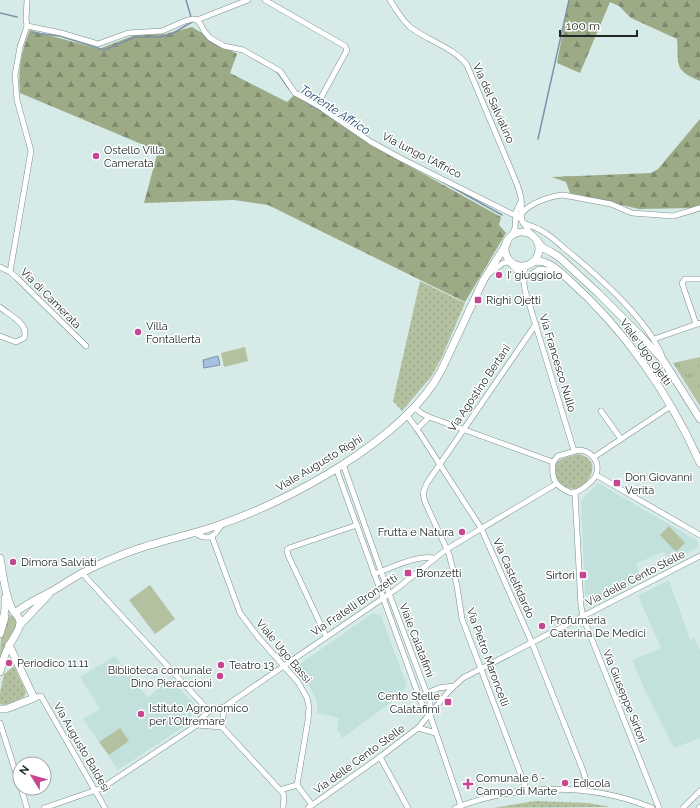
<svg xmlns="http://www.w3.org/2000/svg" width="700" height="808" font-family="Raleway,sans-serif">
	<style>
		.built { fill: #c2e1dd }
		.grass { fill: url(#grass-tufts) }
		.forest { fill: url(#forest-firs) }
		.park { fill: url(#park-dots) }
		.pitch { fill: #b4c1a1 }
		.water { fill: url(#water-ripples); stroke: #7d93a9 }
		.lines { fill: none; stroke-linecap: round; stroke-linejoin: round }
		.stream { stroke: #7d93a9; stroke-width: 1.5 }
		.street-casing { stroke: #7b8e8c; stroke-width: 6 }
		.secondary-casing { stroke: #7b8e8c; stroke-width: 8 }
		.street { stroke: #fff; stroke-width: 5 }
		.secondary { stroke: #fff; stroke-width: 7 }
		.poi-dot { fill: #c64692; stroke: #fff; stroke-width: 1.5 }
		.labels { text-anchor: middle; stroke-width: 3; stroke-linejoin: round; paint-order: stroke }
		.street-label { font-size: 11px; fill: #212928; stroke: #fff }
		.poi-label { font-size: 11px; fill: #212928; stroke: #fff; text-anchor: start }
		.water-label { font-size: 12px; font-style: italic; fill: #204670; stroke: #fff }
	</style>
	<defs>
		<pattern id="grass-tufts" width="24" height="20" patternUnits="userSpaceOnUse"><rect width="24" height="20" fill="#b4c1a1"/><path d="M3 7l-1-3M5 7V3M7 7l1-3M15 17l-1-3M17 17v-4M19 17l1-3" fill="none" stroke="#9aa68b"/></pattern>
		<pattern id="forest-firs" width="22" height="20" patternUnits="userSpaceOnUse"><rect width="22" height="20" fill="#9caa86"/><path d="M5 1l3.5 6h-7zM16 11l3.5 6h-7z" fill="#7f8a6e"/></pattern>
		<pattern id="park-dots" width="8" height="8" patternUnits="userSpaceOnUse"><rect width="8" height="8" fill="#b4c1a1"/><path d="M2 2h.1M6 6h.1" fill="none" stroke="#9aa68b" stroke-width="1.8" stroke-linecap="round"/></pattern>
		<pattern id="water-ripples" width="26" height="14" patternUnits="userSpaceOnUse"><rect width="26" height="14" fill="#a5c0e0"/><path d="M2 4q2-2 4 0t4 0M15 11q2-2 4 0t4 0" fill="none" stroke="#8ea5c0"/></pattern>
	</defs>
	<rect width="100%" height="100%" fill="#d6ebe8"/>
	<!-- built -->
	<g class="built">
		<polygon points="598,483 698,541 697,548 674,560 662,552 636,564 642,579 598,602 585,594 581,501"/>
		<polygon points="669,580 690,640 694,638 700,650 700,738 674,748 644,688 632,660 661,648 638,596"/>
		<polygon points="373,613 381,616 407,686 394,700 343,738 337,730 339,718 317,713 317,702 312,691 297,666"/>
		<polygon points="115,656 148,698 170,678 193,703 191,722 118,770 83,719 100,709 80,677"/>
	</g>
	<!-- grass -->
	<g class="grass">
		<polygon points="700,357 700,406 673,363"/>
		<path d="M8 615 15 616 17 621 16 628 0 664C0 651 0 626 8 615Z"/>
	</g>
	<!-- forest -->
	<g class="forest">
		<path d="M569 0H700V81C673 70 679 65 677 39L631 18 619 6 610 2 580 73 557 63Z"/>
		<path d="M192 27 237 54 230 73 287 102 294 95 386 153 501 217 499 225 506 233 465 302 268 205 234 200 144 203 158 151 20 93C18 71 21 51 30 30L99 49 135 35 165 34Z"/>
		<polygon points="700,119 700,205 693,208 639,209 570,193 566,182 552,177 651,173 658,169"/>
	</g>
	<!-- park -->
	<g class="park">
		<polygon points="420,281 465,303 441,359 431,377 402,411 393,401"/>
		<path d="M578 454C606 460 587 490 573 489 570 489 566 487 564 486 555 481 550 466 560 460 565 457 572 456 578 454Z"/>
		<polygon points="14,666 26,692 24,697 8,704 2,705 0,703 0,693 4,674"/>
		<polygon points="535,801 588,803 611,807 493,808"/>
	</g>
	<!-- pitch -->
	<g class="pitch">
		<polygon points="245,347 248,361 224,367 221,353"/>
		<polygon points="669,526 685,543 676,552 660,535"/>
		<polygon points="150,585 175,619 155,634 129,600"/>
		<polygon points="120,728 129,741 109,755 99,742"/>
	</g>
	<!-- water -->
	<polygon class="water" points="218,356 220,365 204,368 203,360"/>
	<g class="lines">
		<!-- stream -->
		<g class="stream">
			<polyline points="186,0 191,17"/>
			<polyline points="0,13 17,17"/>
			<path d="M202 32C207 41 213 44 222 47"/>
			<polyline points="33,33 60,36 104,50 135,37 159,37 170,35 192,22"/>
			<polyline points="274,70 278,73 289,89"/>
			<polyline points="303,100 334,119"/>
			<polyline points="538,139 569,0"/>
			<polyline points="443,182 502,215"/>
		</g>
		<defs>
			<g id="street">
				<polyline points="265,0 345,46 347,50 317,105"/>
				<path d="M390 0C396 10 402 20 410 27 428 41 453 47 467 65L517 184 521 197 522 219"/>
				<polyline points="197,20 248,0"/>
				<polyline points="27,26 61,33 98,44 128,33 162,31 185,21 193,19 197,20 201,25 204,31 210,38 224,46 243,50 280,71 295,93 317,105 371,142 402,159 512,214 518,215 531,234"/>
				<path d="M521 214C530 203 550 196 563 195L611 204 632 213 673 216 700 208"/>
				<path d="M523 223C529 225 535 227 540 230 549 234 557 242 564 248 596 274 647 319 662 356"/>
				<polyline points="510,238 515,228 516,212 520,203"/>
				<polyline points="518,265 523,274"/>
				<path d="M527 265C521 273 524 281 525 290L574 451"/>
				<polyline points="0,267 10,272 17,278 86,346"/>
				<polyline points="10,272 31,151 17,100 15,75 20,47 27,26 26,19 27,0"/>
				<polyline points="490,273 503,263 508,262 512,265 523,279"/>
				<polyline points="523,280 539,269 557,271"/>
				<path d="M0 307C9 315 30 324 24 338L16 342 0 336"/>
				<polyline points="696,324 682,283 685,279 700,279"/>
				<polyline points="654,339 700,323"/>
				<polyline points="655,382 663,375 673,374"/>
				<polyline points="601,411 621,439"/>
				<polyline points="406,414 417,429 429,417 421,413 414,407"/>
				<polyline points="429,417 553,462"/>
				<polyline points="417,429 481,528 532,643 582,768 586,780 584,791"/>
				<path d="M579 450C590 451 599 459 597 472 596 480 579 493 571 493 555 486 551 480 553 462L558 456Z"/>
				<polyline points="594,457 671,406"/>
				<polyline points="343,464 387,588 430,702 430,714"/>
				<polyline points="336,468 421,702 424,709 430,715 461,806"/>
				<polyline points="596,475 700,535"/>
				<polyline points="575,493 581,606 583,617 659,808"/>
				<path d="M194 533C209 541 214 538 222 524"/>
				<polyline points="212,537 240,613 258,637 298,682 307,698 309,707 308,720 297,785"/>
				<polyline points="82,573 209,711"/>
				<path d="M374 574C391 568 416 555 434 558"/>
				<polyline points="326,636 288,555 287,550 289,548 357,525"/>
				<polyline points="427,693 439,688 453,686"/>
				<polyline points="34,698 41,696 105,808"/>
				<polyline points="0,723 20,786"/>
				<polyline points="197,725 222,727"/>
				<polyline points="222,727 280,790"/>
				<polyline points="222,727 224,707"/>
				<polyline points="418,728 436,733"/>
				<polyline points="380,757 408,808"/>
				<polyline points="21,788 27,808"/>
				<polyline points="527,791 462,619 457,586 449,554 425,502 423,493 427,483 536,324"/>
				<path d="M44 808 102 788 197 725C203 714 211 708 224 707L395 590 447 549 556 484"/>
				<polyline points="283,808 284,795 280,790 297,785 312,805"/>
				<polyline points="308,808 380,757 418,728 449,691 463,678 700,556"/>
				<path d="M455 808C518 784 590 782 652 808"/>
				<polyline points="683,808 700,791"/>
				<polyline points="699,808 700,807"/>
			</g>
			<g id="secondary">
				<circle cx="522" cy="249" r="17"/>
				<polyline points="538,242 543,248 551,252 559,257 597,292 641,336 663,360 700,419"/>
				<path d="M533 262C547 258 560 272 569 280 625 330 670 395 700 463"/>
				<path d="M0 558C3 574 4 591 11 607 13 613 20 615 20 623 20 631 11 640 8 648 4 655 2 664 0 672"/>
				<path d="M15 613C27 603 41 597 54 590 64 584 73 578 82 573 97 565 113 558 129 552 158 541 187 536 216 526 288 502 404 440 441 371L483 281 507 243"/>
				<polyline points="3,620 5,609 5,598"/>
				<polyline points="20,625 49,594"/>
				<polyline points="0,634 5,617"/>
				<polyline points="0,709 6,709 34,698 9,645"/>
			</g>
		</defs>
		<!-- street casing -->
		<use href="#street" class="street-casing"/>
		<!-- secondary casing -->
		<use href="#secondary" class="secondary-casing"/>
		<!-- street -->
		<use href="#street" class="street"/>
		<!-- secondary -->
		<use href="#secondary" class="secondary"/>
	</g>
	<!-- markers -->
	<g class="poi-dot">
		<circle cx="96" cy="156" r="4"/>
		<circle cx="499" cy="275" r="4"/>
		<rect x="474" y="296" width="8" height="8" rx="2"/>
		<circle cx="138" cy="332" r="4"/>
		<rect x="613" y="479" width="8" height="8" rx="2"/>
		<circle cx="462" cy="532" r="4"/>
		<circle cx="13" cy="562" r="4"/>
		<rect x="404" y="569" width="8" height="8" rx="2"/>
		<rect x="579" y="571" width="8" height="8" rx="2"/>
		<circle cx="542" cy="626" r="4"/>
		<circle cx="9" cy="663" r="4"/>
		<circle cx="221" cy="665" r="4"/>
		<circle cx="220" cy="676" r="4"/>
		<rect x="444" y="698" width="8" height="8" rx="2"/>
		<circle cx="141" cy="714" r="4"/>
		<circle cx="565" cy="783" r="4"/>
		<path d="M466 778h4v4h4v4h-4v4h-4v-4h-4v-4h4z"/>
	</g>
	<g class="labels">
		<!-- street labels -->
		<g class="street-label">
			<text transform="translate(494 103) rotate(66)" y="4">Via del Salviatino</text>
			<text transform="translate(422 155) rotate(27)" y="4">Via lungo l'Affrico</text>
			<text transform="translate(51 298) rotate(45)" y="4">Via di Camerata</text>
			<text transform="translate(646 352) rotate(54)" y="4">Viale Ugo Ojetti</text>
			<text transform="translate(558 363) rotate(73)" y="4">Via Francesco Nullo</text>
			<text transform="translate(479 388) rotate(-56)" y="4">Via Agostino Bertani</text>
			<text transform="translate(319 463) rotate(-31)" y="4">Viale Augusto Righi</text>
			<text transform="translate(514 578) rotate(66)" y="4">Via Castelfidardo</text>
			<text transform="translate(635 578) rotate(-27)" y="4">Via delle Cento Stelle</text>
			<text transform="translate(354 605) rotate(-34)" y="4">Via Fratelli Bronzetti</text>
			<text transform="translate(417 640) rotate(69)" y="4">Viale Calatafimi</text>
			<text transform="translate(284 651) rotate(50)" y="4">Viale Ugo Bassi</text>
			<text transform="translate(488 657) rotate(70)" y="4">Via Pietro Maroncelli</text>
			<text transform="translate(625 696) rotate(68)" y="4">Via Giuseppe Sirtori</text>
			<text transform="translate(82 747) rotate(60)" y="4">Via Augusto Baldesi</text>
			<text transform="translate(359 759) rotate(-36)" y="4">Via delle Cento Stelle</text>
		</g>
		<!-- poi labels -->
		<g class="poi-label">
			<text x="104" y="154">Ostello Villa<tspan x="104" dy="13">Camerata</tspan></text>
			<text x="507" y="279">I' giuggiolo</text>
			<text x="486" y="304">Righi Ojetti</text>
			<text x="146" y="330">Villa<tspan x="146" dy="13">Fontallerta</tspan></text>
			<text x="625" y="481">Don Giovanni<tspan x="625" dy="13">Verità</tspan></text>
			<text x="454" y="536" text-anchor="end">Frutta e Natura</text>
			<text x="21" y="566">Dimora Salviati</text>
			<text x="416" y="577">Bronzetti</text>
			<text x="575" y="579" text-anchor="end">Sirtori</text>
			<text x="550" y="624">Profumeria<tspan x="550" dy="13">Caterina De Medici</tspan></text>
			<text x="17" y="667">Periodico 11.11</text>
			<text x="229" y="669">Teatro 13</text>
			<text x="212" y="674" text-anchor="end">Biblioteca comunale<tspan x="212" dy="13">Dino Pieraccioni</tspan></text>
			<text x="440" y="700" text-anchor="end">Cento Stelle<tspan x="440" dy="13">Calatafimi</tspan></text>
			<text x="149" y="712">Istituto Agronomico<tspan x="149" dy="13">per l'Oltremare</tspan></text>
			<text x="476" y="782">Comunale 6 -<tspan x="476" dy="13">Campo di Marte</tspan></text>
			<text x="573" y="787">Edicola</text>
		</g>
		<!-- water labels -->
		<g class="water-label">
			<text transform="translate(335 110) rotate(33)" y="4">Torrente Affrico</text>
		</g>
	</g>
	<!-- north arrow -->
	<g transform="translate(32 776) rotate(307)"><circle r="19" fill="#ffffff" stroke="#a6a9a9"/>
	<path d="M0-3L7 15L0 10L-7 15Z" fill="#c64692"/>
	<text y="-6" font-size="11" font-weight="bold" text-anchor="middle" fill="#212928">N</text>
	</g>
	<!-- scale -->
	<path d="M560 30v6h77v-6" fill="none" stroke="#212928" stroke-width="2"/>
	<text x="566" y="30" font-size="12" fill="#212928" stroke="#ffffff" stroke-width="3" paint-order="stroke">100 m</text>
</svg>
